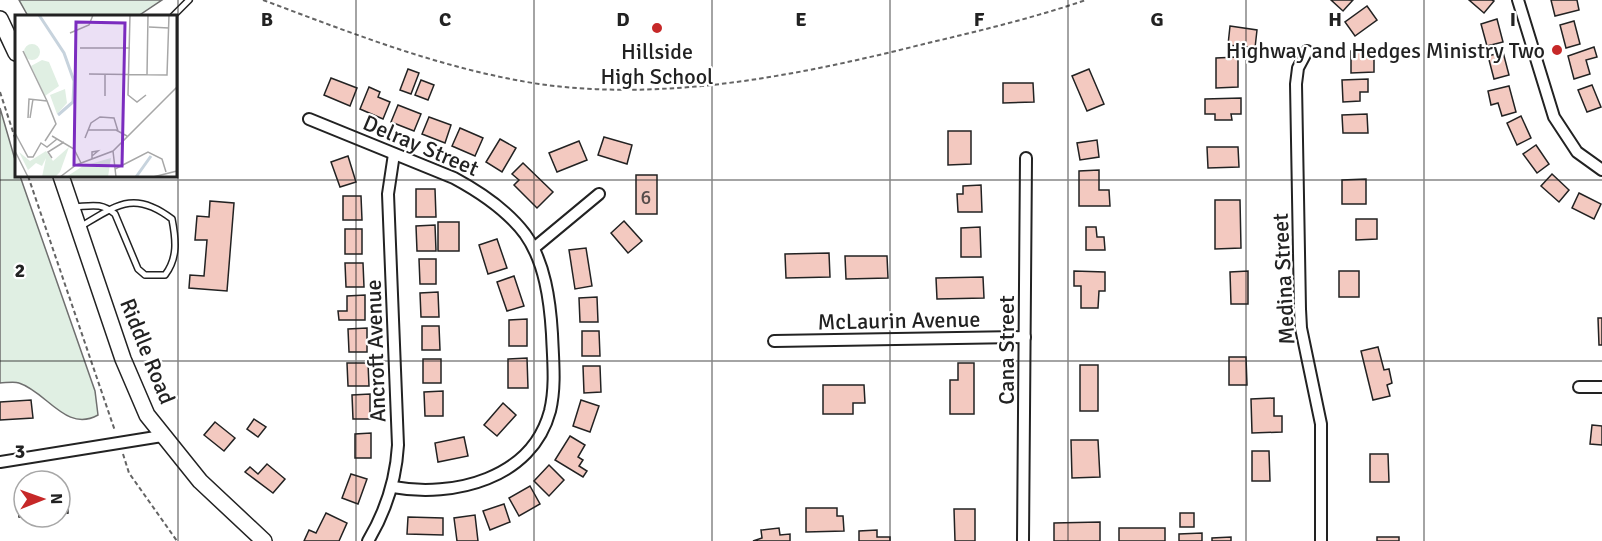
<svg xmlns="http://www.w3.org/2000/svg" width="1602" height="541" font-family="Signika,sans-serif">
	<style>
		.green { fill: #e0efe3; stroke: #6f6f6f; stroke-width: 1.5 }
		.building { fill: #f3c9c0; stroke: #222; stroke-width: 1.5 }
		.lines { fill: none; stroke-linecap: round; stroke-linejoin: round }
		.lane-casing { stroke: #222; stroke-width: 8 }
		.street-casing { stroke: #222; stroke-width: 14 }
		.secondary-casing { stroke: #222; stroke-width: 18 }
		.path { stroke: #646464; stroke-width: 2; stroke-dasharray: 4.5 3; stroke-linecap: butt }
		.lane { stroke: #fff; stroke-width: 5 }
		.street { stroke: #fff; stroke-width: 10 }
		.secondary { stroke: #fff; stroke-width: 15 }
		.grid { fill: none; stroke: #222; stroke-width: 1.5; stroke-opacity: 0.55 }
		.poi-dot { fill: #c62828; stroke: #fff; stroke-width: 2 }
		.labels { text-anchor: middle; stroke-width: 4.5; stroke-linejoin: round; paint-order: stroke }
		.number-label { font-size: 20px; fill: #564c4a }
		.poi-label { font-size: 22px; fill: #222; stroke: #fff; text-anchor: end }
		.street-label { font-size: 22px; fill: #222; stroke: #fff }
		.inset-river { fill: none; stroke: #c7d3dd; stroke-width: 3 }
		.inset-road { fill: none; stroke: #a7a7a7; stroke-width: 1.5 }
		.view { fill: #7b2cbf; fill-opacity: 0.15; stroke: #7b2cbf; stroke-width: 3 }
		.inset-edge { fill: none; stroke: #222; stroke-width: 3 }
		.grid-label { font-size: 20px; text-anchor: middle; font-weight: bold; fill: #222; stroke: #fff; stroke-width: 4.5; stroke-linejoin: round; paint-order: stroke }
	</style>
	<rect width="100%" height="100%" fill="#fff"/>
	<!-- green -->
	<g class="green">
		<polygon points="19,0 162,0 138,16 28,16"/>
		<path d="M0 108 16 163V176H20L95 391 98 415C66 433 47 392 19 383 14 381 5 383 0 383Z"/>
	</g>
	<!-- building -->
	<g class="building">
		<polygon points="1331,0 1353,0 1343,11"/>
		<polygon points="1469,0 1492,0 1494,1 1484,13"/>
		<polygon points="1551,0 1577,0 1579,10 1555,16"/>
		<polygon points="1367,6 1377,20 1355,36 1345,22"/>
		<polygon points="1497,19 1503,42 1487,46 1481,24"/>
		<polygon points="1574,21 1580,44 1566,48 1560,25"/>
		<polygon points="1230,26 1257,30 1255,48 1228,45"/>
		<polygon points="1594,47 1597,57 1586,60 1590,74 1574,79 1568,56"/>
		<polygon points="1351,51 1367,51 1367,55 1374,55 1374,72 1351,73"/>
		<polygon points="1503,52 1509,75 1494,79 1488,56"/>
		<polygon points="1238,57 1238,87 1216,88 1216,58"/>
		<polygon points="408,69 419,73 411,94 400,90"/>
		<polygon points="1089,69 1104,104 1087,111 1072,76"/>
		<polygon points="331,78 357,88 350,106 324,95"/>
		<polygon points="1368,79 1368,92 1360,92 1360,101 1343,102 1342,80"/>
		<polygon points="421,80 434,85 428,100 415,95"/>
		<polygon points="1003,83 1033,83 1034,102 1003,103"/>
		<polygon points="1592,85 1601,107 1587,112 1578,90"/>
		<polygon points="1509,86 1516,112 1502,116 1498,103 1491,105 1488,91"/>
		<polygon points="369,87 380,92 378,97 390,102 383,119 360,109"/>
		<polygon points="1241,98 1241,114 1231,114 1232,120 1215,120 1215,114 1205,114 1205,99"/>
		<polygon points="398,105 421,114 414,131 391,122"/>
		<polygon points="1367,114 1368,133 1343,133 1342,115"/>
		<polygon points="1521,116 1531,138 1517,145 1507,123"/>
		<polygon points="429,117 451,125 445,143 422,134"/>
		<polygon points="460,128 483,138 475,156 452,146"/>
		<polygon points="948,131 971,131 971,164 948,165"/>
		<polygon points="604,137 632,145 627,164 598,155"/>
		<polygon points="500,139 516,148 502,172 486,162"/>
		<polygon points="1097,140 1099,157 1080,160 1077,143"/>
		<polygon points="579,141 587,160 557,172 549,153"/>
		<polygon points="1536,145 1549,164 1537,173 1523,154"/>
		<polygon points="1207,147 1238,147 1239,167 1208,168"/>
		<polygon points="348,156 356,182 340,187 331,162"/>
		<polygon points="523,163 553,192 537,208 514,185 519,180 512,174"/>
		<polygon points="1099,170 1099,190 1109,190 1110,206 1079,206 1079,171"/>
		<polygon points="1552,174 1569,190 1559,202 1541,186"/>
		<rect x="636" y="175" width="21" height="39"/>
		<polygon points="1366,179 1366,204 1342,204 1342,180"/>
		<polygon points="981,185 982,212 958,212 957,194 963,194 963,186"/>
		<polygon points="416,189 435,189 436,217 416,217"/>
		<polygon points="1579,193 1601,204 1594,219 1572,208"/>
		<polygon points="343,196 361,196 362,220 343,220"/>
		<polygon points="1215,200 1240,200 1241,248 1215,249"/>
		<polygon points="210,201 234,203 227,291 189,288 190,275 204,276 207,240 195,240 197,216 209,217"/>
		<polygon points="1356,219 1377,219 1377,239 1356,240"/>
		<polygon points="624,221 642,241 628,253 611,233"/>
		<rect x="438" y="222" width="21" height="29"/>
		<polygon points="435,225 436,251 417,251 416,226"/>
		<polygon points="980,227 981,257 961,257 961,228"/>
		<polygon points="1086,227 1096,227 1097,237 1104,237 1105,250 1086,250"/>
		<rect x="345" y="229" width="17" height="25"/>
		<polygon points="497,239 507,268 488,274 479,245"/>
		<polygon points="586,248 592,286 575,289 569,250"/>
		<polygon points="829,253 830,277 786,278 785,254"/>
		<polygon points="845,256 887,256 888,278 846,279"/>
		<polygon points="419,259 436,259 436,284 420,284"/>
		<polygon points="345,263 363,263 364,287 346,287"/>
		<polygon points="1074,271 1105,272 1105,291 1099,291 1098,308 1081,308 1081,286 1074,286"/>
		<polygon points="1248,271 1248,304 1231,304 1230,272"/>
		<rect x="1339" y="271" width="20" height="26"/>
		<polygon points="514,276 524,306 507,311 497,282"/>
		<polygon points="983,277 984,298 937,299 936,278"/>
		<polygon points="438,292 439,317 421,317 420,293"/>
		<polygon points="365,295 365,320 339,320 338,311 347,311 347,296"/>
		<polygon points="597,297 598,322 580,322 579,298"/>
		<polygon points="1598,318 1602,318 1602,345 1599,345"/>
		<polygon points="527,319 527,346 509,346 509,320"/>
		<polygon points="422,326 439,326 440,350 422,350"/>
		<polygon points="367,328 367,352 349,352 348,329"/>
		<polygon points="582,331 599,331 600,356 582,356"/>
		<polygon points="1378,347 1384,370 1389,369 1392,383 1387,385 1390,396 1373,400 1361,351"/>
		<polygon points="1229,357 1246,357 1247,385 1229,385"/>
		<polygon points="527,358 528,388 508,388 508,359"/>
		<rect x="423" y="359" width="18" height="24"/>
		<polygon points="347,363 368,363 369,386 348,386"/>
		<polygon points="958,363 974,363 974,414 950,414 950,380 958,380"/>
		<rect x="1080" y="365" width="18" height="46"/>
		<polygon points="583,366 600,366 601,392 584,393"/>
		<polygon points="823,385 864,385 865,403 853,403 853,414 823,414"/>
		<polygon points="443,391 443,416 425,416 424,392"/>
		<polygon points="370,394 370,419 353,419 352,395"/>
		<polygon points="1274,398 1274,416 1282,416 1282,432 1252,433 1251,399"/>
		<polygon points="31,400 33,418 0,420 0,402"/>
		<polygon points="581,400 599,406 590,432 573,426"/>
		<polygon points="503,403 516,415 497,436 484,425"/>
		<polygon points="254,419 266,427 258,437 247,429"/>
		<polygon points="215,422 235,438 224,451 204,435"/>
		<polygon points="1592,425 1602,426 1602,445 1590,444"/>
		<polygon points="371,433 371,458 355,458 355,434"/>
		<polygon points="570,436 585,445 578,457 583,460 579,466 587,471 583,477 555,460"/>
		<polygon points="464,437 468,456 438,462 435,443"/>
		<polygon points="1071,440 1098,440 1100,477 1072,478"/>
		<polygon points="1252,451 1269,451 1270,481 1252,481"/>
		<polygon points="1370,454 1388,454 1389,482 1370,482"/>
		<polygon points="267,464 285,479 273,493 245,472 250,467 258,474"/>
		<polygon points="549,465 564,480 549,496 534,481"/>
		<polygon points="351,474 367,479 358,504 342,498"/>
		<polygon points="530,486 540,504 519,516 509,498"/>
		<polygon points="60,495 67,495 68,513 60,514"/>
		<polygon points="18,498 24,498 24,517 19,517"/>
		<polygon points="504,504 510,522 490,530 483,511"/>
		<polygon points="806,508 837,508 837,516 843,516 844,531 806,532"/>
		<polygon points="954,509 975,509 975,541 955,541"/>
		<polygon points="326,513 347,523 339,541 304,541 309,530 316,533"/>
		<rect x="1180" y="513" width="14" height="14"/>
		<polygon points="475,515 478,541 457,541 454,518"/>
		<polygon points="408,517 443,518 443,535 407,534"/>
		<polygon points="1100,522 1100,541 1054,541 1054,523"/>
		<polygon points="779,528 780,535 790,534 790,541 753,541 762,538 761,530"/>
		<rect x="1119" y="528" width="46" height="13"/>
		<polygon points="877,530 877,537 890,537 890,541 859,541 859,531"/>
		<polygon points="1202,533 1202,541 1179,541 1179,534"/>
		<polygon points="1231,537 1231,541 1212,541 1212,538"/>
		<rect x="1377" y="537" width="22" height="4"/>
	</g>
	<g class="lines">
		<defs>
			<g id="lane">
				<polyline points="173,16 189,0"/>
				<path d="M73 207C91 206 101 202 115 214L138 269 145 275H165C178 258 176 240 172 219 134 190 117 205 80 227"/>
			</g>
			<g id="street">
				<polyline points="1518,0 1554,117 1577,152 1602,170"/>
				<polyline points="1307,51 1298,68 1296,84 1300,309 1301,328 1321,424 1321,541"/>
				<path d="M309 119 454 178C480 192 507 210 525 234 545 262 550 301 552 334 553 360 556 386 550 411 532 479 453 498 393 487"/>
				<polyline points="534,248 599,194"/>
				<polyline points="774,341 1025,337"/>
				<polyline points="1579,387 1602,387"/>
				<polyline points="0,462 162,436"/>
				<path d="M368 541C386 511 396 480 398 445L388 194 394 154"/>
				<polyline points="1023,541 1026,158"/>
			</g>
			<g id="secondary">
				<polyline points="0,19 16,53"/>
				<polyline points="61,176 123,359 147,415 200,481 264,541"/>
			</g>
		</defs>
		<!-- lane casing -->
		<use href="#lane" class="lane-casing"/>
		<!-- street casing -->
		<use href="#street" class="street-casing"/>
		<!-- secondary casing -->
		<use href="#secondary" class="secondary-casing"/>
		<!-- path -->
		<g class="path">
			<path d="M263 0C354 34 442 69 539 84 668 102 800 75 924 44 979 31 1033 18 1086 0"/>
			<polyline points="0,92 16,141"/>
			<polyline points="28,176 115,431"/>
			<polyline points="123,454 129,473 177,541"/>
		</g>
		<!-- lane -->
		<use href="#lane" class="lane"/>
		<!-- street -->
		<use href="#street" class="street"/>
		<!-- secondary -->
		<use href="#secondary" class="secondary"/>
	</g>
	<!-- grid -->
	<path class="grid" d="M178 0V541M356 0V541M534 0V541M712 0V541M890 0V541M1068 0V541M1246 0V541M1424 0V541M0 180H1602M0 361H1602"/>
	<!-- markers -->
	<g class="poi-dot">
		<circle cx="657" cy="28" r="6"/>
		<circle cx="1557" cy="50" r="6"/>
	</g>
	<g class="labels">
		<!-- number labels -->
		<g class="number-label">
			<text x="646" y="204">6</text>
		</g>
		<!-- poi labels -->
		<g class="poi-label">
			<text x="1545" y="58">Highway and Hedges Ministry Two</text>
			<text x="657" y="59" text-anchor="middle">Hillside<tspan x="657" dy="25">High School</tspan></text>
		</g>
		<!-- street labels -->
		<g class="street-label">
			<text transform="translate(421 145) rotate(23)" y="8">Delray Street</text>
			<text transform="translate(1283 279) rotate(-93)" y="8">Medina Street</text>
			<text transform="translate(899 320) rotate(-1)" y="8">McLaurin Avenue</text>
			<text transform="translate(1006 350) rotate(-90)" y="8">Cana Street</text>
			<text transform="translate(148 351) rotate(68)" y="8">Riddle Road</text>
			<text transform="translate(375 351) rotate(-92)" y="8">Ancroft Avenue</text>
		</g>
	</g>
	<!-- overview -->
	<g transform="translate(15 15)">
		<rect width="162" height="162" fill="#fff"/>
		<path d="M9 37a8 8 0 1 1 16 0a8 8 0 1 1-16 0ZM27 45 34 47 44 71 30 81 16 51ZM50 74 52 88 42 99 35 80ZM54 132 45 157 40 162H27L31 143 27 151 21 148 13 155 4 137 15 146 31 136 38 146ZM96 143 93 162H51L68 151Z" fill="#e0efe3"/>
		<path class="inset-river" d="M24 0 49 38 59 66 58 87 43 100M121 162 136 141"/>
		<path class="inset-road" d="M115 0 113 80 122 87 131 80M134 12 154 13M55 18 74 10 78 0M65 33H115M8 36 32 86M74 59 152 60 154 0M90 59V81M132 60 133 0M13 103 14 84 32 86 41 109 30 126M15 103 18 84M73 115H101L112 121M0 118 13 142H18L26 128 32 132 42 124M37 121 59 134 66 148M70 123 76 108 85 102 99 103 103 116M0 136 13 162M98 136 101 162M37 143 33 137 49 127M77 144V137L83 136 77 141M100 154 133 137 147 144 151 157M45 162 61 150 98 136 162 72M138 162 162 156"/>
		<path class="view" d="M61 7 110 8 107 151 59 150Z"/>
		<rect width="162" height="162" class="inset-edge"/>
	</g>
	<g class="grid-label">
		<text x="267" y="26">B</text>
		<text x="445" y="26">C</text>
		<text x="623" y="26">D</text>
		<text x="801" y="26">E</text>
		<text x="979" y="26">F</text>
		<text x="1157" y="26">G</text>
		<text x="1335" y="26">H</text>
		<text x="1513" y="26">I</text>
		<text x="20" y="277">2</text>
		<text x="20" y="458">3</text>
	</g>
	<!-- north arrow -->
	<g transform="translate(42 499) rotate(89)"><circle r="28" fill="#ffffff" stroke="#a7a7a7" stroke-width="1.5"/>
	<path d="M0-4.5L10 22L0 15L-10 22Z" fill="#c62828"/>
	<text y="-9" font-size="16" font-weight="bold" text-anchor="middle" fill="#222222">N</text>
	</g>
</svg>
